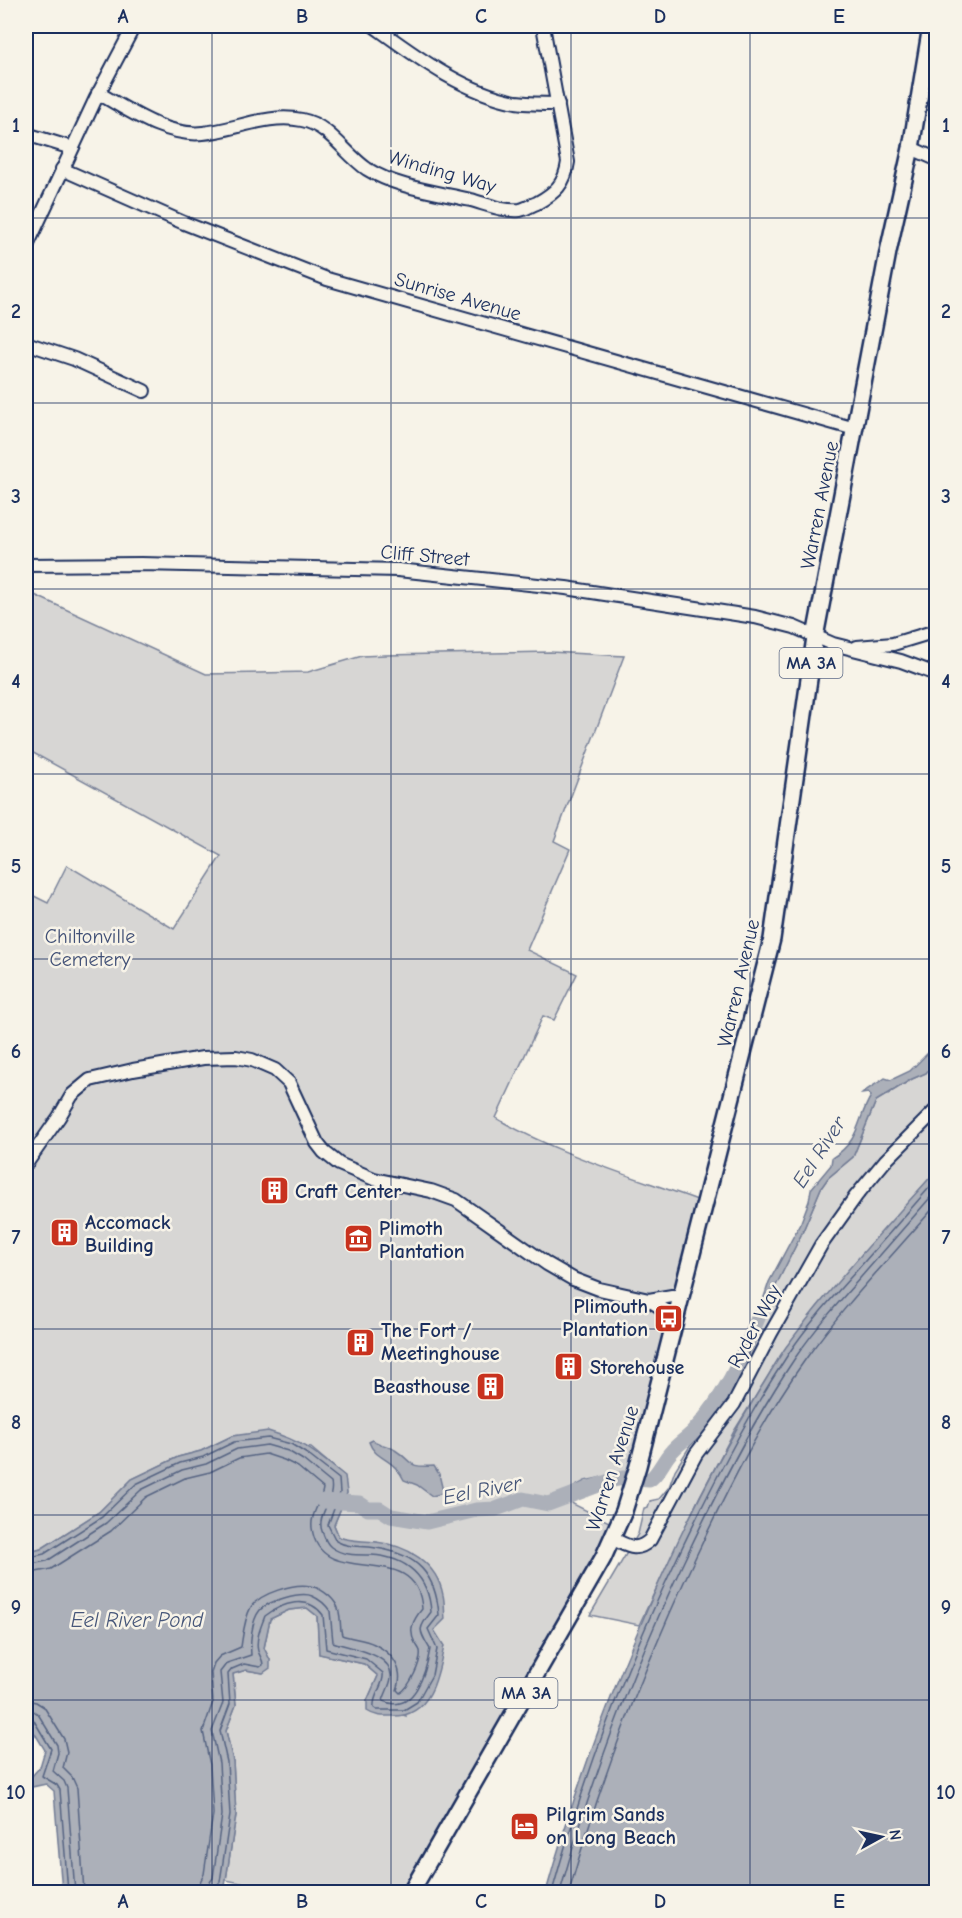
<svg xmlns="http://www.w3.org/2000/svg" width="962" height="1918" font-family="'Comic Neue',sans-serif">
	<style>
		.green { fill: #d7d6d4; stroke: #798299; stroke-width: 1.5 }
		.water { fill: #acb0b9; stroke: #727c95; stroke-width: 1.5 }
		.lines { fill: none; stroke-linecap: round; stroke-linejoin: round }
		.shore { stroke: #556382; stroke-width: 1.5 }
		.river { stroke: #acb0b9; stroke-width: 15 }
		.minor-casing { stroke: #1b2f5e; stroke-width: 16 }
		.major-casing { stroke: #1b2f5e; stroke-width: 20 }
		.minor { stroke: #f7f3e8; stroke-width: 12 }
		.major { stroke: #f7f3e8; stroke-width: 15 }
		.grid { fill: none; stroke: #1b2f5e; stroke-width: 1.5; stroke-opacity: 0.55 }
		.labels { text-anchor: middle; stroke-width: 5; stroke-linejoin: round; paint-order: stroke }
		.shield { fill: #f7f3e8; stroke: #5d6a87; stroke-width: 1.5 }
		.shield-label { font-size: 18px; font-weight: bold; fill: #1b2f5e }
		.street-label { font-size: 20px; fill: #1b2f5e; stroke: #f7f3e8 }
		.park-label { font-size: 20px; fill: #415076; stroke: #f7f3e8 }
		.poi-label { font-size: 20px; font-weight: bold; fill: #1b2f5e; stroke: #f7f3e8; text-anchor: start }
		.water-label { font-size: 21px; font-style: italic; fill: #465679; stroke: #f7f3e8 }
		.neatline { fill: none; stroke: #1b2f5e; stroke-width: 2 }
		.grid-label { font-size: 20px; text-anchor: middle; font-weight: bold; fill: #1b2f5e }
	</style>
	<rect width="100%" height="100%" fill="#f7f3e8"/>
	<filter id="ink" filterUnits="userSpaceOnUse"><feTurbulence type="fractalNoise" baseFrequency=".0167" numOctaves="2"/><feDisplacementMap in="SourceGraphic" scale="12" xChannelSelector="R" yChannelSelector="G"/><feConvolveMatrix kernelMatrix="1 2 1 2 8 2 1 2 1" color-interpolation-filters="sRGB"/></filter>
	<g filter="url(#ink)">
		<!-- green -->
		<g class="green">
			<path d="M26 591 206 674 308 672 362 656 385 655 550 652 624 656 554 841 570 849 527 950 577 974 554 1020 543 1016 496 1118C559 1155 632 1176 700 1201L630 1471 585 1481 563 1493 573 1504 613 1524 605 1540 407 1892H286L226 1880 236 1815 233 1761 226 1731 236 1705 233 1674 246 1670 263 1673 270 1660 264 1648 270 1619 289 1610 307 1608 317 1616 319 1654 364 1664 378 1676 367 1701 406 1716 377 1542H352L339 1537 334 1525 347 1493 344 1476 311 1448 232 1436 201 1451 178 1457 132 1479 99 1512 41 1549 26 1553V892L48 903 67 865 174 929 221 856 26 749Z"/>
			<polygon points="936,1061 936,1171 818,1306 785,1349 734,1431 699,1498 639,1625 590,1615 638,1534 644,1508 648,1507 650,1501 659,1499 669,1487 675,1470 690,1446 713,1423 738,1389 745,1373 752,1338 761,1314 802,1233 821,1188 828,1178 853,1157 876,1101 912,1079 926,1073"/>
		</g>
		<!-- water -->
		<g class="water">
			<path d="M936 1045V1061L926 1073 912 1079 876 1101 853 1157 828 1178 821 1188 802 1233 751 1336 769 1282 801 1222 809 1201 811 1189 831 1165 832 1158C861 1140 856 1121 871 1096L868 1093 862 1094C869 1087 877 1084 885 1078L891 1080 910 1071Z"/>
			<path d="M936 1171V1892H546C580 1769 624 1657 678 1541 703 1489 730 1438 760 1389 769 1375 777 1360 786 1347 832 1285 885 1228 936 1171Z"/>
			<path d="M268 1431C304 1442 316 1453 345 1476L347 1493 334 1525 339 1537C353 1542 361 1540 376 1542 407 1545 437 1563 443 1595 445 1603 444 1611 445 1619L434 1630 444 1646C438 1676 431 1716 394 1716 383 1716 376 1717 367 1711V1701L378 1676 364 1664 319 1654 317 1616 307 1608 289 1610 270 1619 264 1648 270 1660V1668L263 1673 246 1670 233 1674 236 1705 226 1731 233 1761 236 1815 225 1886 217 1892H62L54 1791 46 1784 32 1787 31 1777 40 1767 45 1750 26 1719V1553L41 1549 99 1512 132 1479 178 1457 201 1451 232 1436Z"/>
			<path d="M373 1440C379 1445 388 1445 395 1450 414 1462 406 1468 434 1466L439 1474 443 1491 440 1494 432 1496 417 1485 404 1480C394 1458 375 1460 369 1442Z"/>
		</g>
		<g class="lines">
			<!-- shore -->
			<g class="shore">
				<path d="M26 1558 44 1554 102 1517 136 1484 180 1463 203 1457 234 1442 268 1438 291 1444 307 1454 339 1479 340 1493 328 1525 336 1541C351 1549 360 1545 376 1548 417 1554 436 1574 439 1615L428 1629 437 1649 432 1675 417 1702 404 1710H377L374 1708C372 1695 385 1685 383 1673L366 1659 326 1649 323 1615C308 1594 282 1603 265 1616 261 1626 255 1640 258 1651 260 1657 263 1659 263 1665L260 1667 244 1664 232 1669 228 1674 230 1704 220 1731 227 1762 230 1815 220 1882 215 1887 214 1892"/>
				<path d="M26 1565 47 1561 106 1523 141 1490 182 1470 206 1464 237 1449 267 1445 288 1451 303 1460 331 1483C335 1500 316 1515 322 1531 324 1537 327 1544 331 1547 343 1556 358 1555 371 1555 407 1557 429 1577 431 1612 417 1630 419 1630 430 1649 426 1672 414 1715 383 1701 385 1693 390 1686 391 1678 394 1653 348 1648 333 1642L330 1611C326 1605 319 1599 312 1596 301 1591 268 1601 260 1610 251 1621 250 1643 251 1655L227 1663 220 1672 223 1703 212 1731 219 1763 222 1815 213 1878 208 1885 207 1892"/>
				<path d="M26 1574 51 1569 111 1531 146 1497 185 1478 210 1472 239 1458 266 1454 284 1460 298 1467 323 1488C322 1501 310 1514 312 1528 320 1593 418 1536 422 1609 413 1620 408 1630 415 1643 416 1644 420 1650 420 1651 422 1662 409 1688 400 1693L397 1690C405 1670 393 1653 374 1644 364 1639 352 1639 342 1635 339 1625 342 1613 336 1604 331 1596 319 1587 310 1586 294 1583 260 1593 251 1607 244 1619 243 1635 241 1647L220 1656 214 1663 211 1672 213 1702 203 1731 210 1765 213 1814 204 1874 199 1884 197 1892"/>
				<polyline points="26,1700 36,1702 44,1707 64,1739 67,1752 63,1768 72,1777 77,1788 84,1892"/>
				<polyline points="26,1709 32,1710 38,1714 57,1745 58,1753 53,1771 64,1781 67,1788 75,1892"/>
				<polyline points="26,1717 33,1719 51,1749 42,1776 57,1785 60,1790 68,1892"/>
				<path d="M552 1892C584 1776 626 1665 678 1556 711 1487 746 1418 789 1353 809 1323 834 1296 858 1269 884 1239 910 1210 936 1180"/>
				<path d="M560 1892C592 1778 633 1668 684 1561 717 1491 752 1422 795 1358 815 1329 838 1303 861 1277 886 1248 911 1220 936 1191"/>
				<path d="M569 1892C602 1775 645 1664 697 1554 728 1489 763 1418 805 1360 844 1305 892 1256 936 1205"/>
			</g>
			<!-- river -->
			<path class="river" d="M323 1501 359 1503 368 1509H380L391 1516 427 1522 476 1510 496 1509 523 1499 548 1504 612 1480 624 1478 649 1480C659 1474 663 1460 672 1451 678 1444 686 1439 693 1432 723 1400 742 1359 758 1318"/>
			<defs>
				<g id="minor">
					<path d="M374 26C417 57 463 92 516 102 530 104 544 104 558 104"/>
					<path d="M98 93C129 110 166 137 203 133 236 130 267 113 302 120 329 125 345 154 367 169 397 188 437 192 471 200 486 204 504 212 520 210 526 209 531 205 537 203 555 193 565 184 568 162L543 26"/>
					<polyline points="26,134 72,148"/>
					<polyline points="911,148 936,159"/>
					<polyline points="62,169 184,223 327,279 855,429"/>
					<polyline points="26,248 96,98 134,26"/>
					<polyline points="26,343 74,359 144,391"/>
					<polyline points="26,565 141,564 398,570 566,588 755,617 794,627 833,644 901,661 936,674"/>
					<polyline points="857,647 893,644 936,631"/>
					<polyline points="26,1164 59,1117 72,1095 90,1080 133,1070 203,1058 236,1057 252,1060 275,1070 289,1083 317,1143 324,1152 339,1164 374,1179 431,1191 456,1200 547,1264 573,1279 599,1289 649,1300 668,1312 678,1314"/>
					<polyline points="649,1300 672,1296 682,1298"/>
					<path d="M613 1539C628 1546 636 1553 650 1540L696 1454 734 1404 771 1333 821 1245 856 1196 885 1161 936 1110"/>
				</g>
				<polyline id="major" points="411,1892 603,1558 624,1511 638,1466 772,939 815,637 888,252 911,148 931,26"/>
			</defs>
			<!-- minor casing -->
			<use href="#minor" class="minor-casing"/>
			<!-- major casing -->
			<use href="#major" class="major-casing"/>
			<!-- minor -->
			<use href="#minor" class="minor"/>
			<!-- major -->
			<use href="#major" class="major"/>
		</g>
	</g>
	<!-- grid -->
	<path class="grid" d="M212 26V1892M391 26V1892M571 26V1892M750 26V1892M26 218H936M26 403H936M26 589H936M26 774H936M26 959H936M26 1144H936M26 1329H936M26 1515H936M26 1700H936"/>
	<!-- icons -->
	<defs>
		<symbol id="building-square" viewBox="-11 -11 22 22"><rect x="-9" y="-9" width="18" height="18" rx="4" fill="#c8321e" stroke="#f7f3e8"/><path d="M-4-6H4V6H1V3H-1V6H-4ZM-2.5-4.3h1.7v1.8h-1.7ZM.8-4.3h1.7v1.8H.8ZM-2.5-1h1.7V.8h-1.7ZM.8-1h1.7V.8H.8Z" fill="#fff"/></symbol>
		<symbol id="museum-square" viewBox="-11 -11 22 22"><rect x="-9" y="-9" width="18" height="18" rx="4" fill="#c8321e" stroke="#f7f3e8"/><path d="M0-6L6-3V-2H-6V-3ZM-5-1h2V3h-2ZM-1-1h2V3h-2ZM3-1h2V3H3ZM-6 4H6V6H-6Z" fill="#fff"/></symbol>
		<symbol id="bus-square" viewBox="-11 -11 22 22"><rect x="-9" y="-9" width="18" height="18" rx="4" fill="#c8321e" stroke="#f7f3e8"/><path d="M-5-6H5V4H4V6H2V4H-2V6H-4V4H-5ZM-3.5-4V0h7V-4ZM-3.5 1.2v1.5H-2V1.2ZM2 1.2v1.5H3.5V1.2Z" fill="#fff"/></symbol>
		<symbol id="hotel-square" viewBox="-11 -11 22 22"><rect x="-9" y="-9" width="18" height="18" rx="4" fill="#c8321e" stroke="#f7f3e8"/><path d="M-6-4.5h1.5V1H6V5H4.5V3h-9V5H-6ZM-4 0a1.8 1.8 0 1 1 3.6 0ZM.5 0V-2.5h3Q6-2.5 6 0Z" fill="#fff"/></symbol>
	</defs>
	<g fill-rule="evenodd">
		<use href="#building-square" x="258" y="1174" width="33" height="33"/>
		<use href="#building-square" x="48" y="1216" width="33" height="33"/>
		<use href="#museum-square" x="342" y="1222" width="33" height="33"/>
		<use href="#bus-square" x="652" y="1302" width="33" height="33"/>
		<use href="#building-square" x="344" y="1326" width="33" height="33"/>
		<use href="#building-square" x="552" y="1350" width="33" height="33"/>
		<use href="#building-square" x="474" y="1370" width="33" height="33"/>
		<use href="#hotel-square" x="508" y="1810" width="33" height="33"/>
	</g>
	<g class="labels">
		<!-- shield labels -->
		<g class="shield">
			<rect x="779.5" y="648" width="63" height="30" rx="4.5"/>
			<rect x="494.5" y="1678" width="63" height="30" rx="4.5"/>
		</g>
		<g class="shield-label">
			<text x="811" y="669">MA 3A</text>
			<text x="526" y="1699">MA 3A</text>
		</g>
		<!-- street labels -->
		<g class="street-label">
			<text transform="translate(442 171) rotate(16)" y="7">Winding Way</text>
			<text transform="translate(458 296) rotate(16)" y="7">Sunrise Avenue</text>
			<text transform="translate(819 505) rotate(-79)" y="7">Warren Avenue</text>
			<text transform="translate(425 555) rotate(5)" y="7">Cliff Street</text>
			<text transform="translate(738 983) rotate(-77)" y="7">Warren Avenue</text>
			<text transform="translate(754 1326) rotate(-62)" y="7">Ryder Way</text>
			<text transform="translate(612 1468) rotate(-72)" y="7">Warren Avenue</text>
		</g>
		<!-- park labels -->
		<g class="park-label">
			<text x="90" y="943">Chiltonville<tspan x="90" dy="23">Cemetery</tspan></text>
		</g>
		<!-- poi labels -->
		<g class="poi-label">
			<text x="295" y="1198">Craft Center</text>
			<text x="85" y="1229">Accomack<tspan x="85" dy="23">Building</tspan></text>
			<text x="379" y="1235">Plimoth<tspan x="379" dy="23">Plantation</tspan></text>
			<text x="648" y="1313" text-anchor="end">Plimouth<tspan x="648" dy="23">Plantation</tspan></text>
			<text x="381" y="1337">The Fort /<tspan x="381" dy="23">Meetinghouse</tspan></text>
			<text x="590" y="1374">Storehouse</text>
			<text x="470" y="1393" text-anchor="end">Beasthouse</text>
			<text x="546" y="1821">Pilgrim Sands<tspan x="546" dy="23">on Long Beach</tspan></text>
		</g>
		<!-- water labels -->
		<g class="water-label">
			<text transform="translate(819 1152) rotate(-57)" y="7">Eel River</text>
			<text transform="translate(482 1490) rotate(-11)" y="7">Eel River</text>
			<text x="137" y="1627">Eel River Pond</text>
		</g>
	</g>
	<!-- margin -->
	<rect width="962" height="1918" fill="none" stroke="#f7f3e8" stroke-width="66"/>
	<!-- north arrow -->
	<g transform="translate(881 1837) rotate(82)" stroke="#f7f3e8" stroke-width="4.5" paint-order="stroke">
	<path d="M0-4.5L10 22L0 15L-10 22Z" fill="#1b2f5e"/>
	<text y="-9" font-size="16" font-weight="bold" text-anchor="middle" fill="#1b2f5e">N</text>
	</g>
	<rect x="33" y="33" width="896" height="1852" class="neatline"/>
	<g class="grid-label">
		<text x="123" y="23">A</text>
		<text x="302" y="23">B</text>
		<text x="481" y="23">C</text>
		<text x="660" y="23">D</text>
		<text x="839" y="23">E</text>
		<text x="16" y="132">1</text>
		<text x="946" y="132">1</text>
		<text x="16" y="318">2</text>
		<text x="946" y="318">2</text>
		<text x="16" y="503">3</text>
		<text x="946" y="503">3</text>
		<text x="16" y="688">4</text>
		<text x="946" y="688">4</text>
		<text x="16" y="873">5</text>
		<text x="946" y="873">5</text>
		<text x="16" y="1058">6</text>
		<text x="946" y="1058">6</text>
		<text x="16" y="1244">7</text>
		<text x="946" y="1244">7</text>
		<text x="16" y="1429">8</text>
		<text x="946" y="1429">8</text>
		<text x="16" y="1614">9</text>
		<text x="946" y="1614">9</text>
		<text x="16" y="1799">10</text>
		<text x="946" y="1799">10</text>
		<text x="123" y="1908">A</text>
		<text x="302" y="1908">B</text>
		<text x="481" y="1908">C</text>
		<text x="660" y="1908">D</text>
		<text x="839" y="1908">E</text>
	</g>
</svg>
